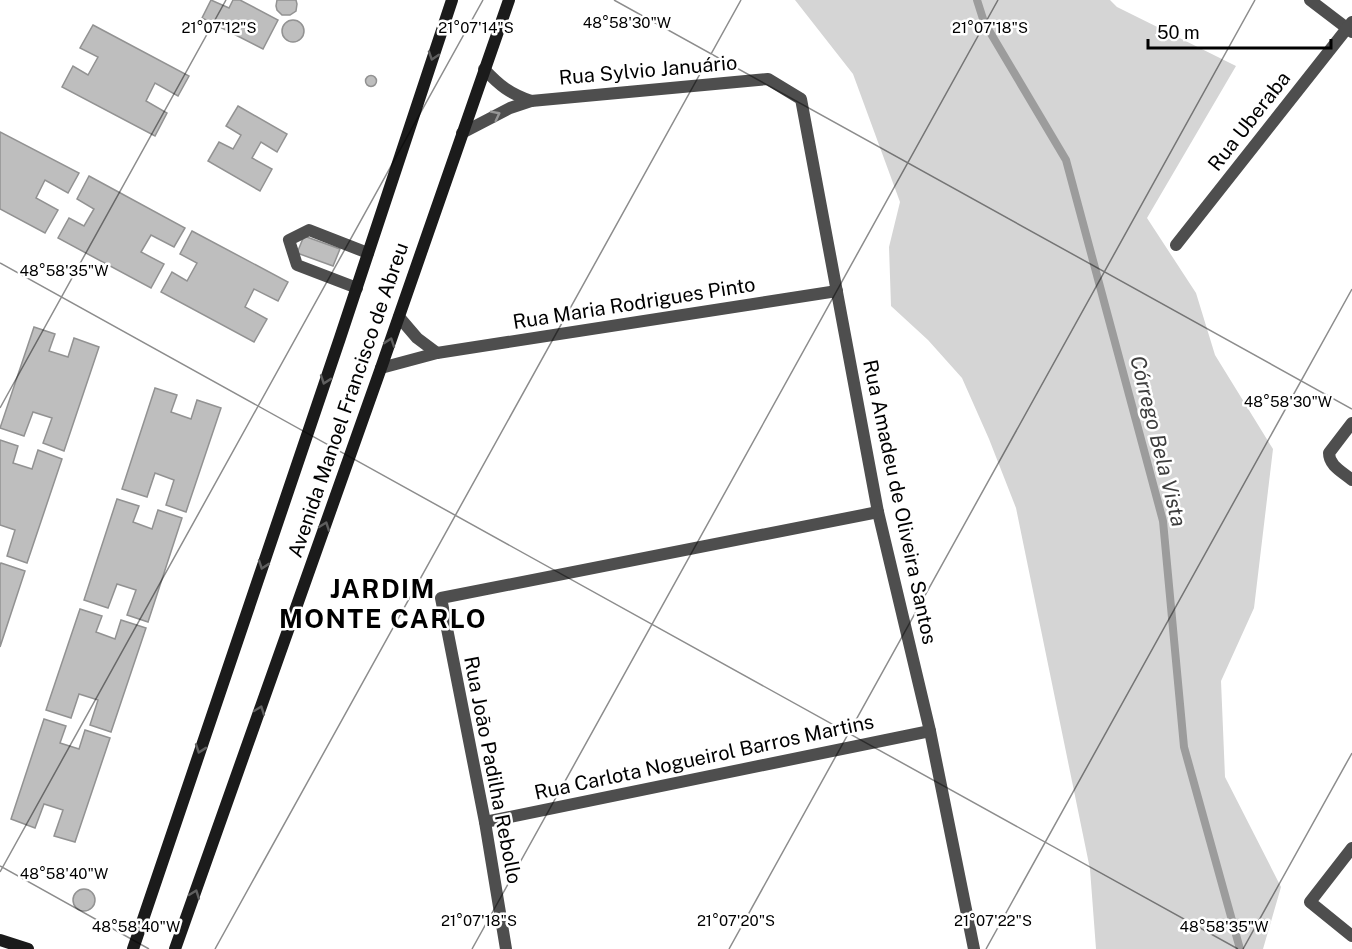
<svg xmlns="http://www.w3.org/2000/svg" width="1352" height="949" font-family="'Public Sans',sans-serif">
	<style>
		.green { fill: #d5d5d5 }
		.lines { fill: none; stroke-linecap: round; stroke-linejoin: round }
		.stream { stroke: #9c9c9c; stroke-width: 8 }
		.building { fill: #bebebe; stroke: #929292; stroke-width: 1.5 }
		.service { stroke: #4e4e4e; stroke-width: 12 }
		.minor { stroke: #4e4e4e; stroke-width: 12 }
		.secondary { stroke: #1b1b1b; stroke-width: 12 }
		.oneway { stroke: #5f5f5f }
		.oneway2 { stroke: #959595 }
		.ticks { fill: none; stroke: #000; stroke-width: 1.5; stroke-opacity: 0.45 }
		.labels { text-anchor: middle; stroke-width: 5; stroke-linejoin: round; paint-order: stroke }
		.street-label { font-size: 20px; fill: #000; stroke: #fff }
		.water-label { font-size: 21px; font-style: italic; fill: #3d3d3d; stroke: #fff }
		.district-label { font-size: 26px; font-weight: bold; letter-spacing: 1.5px; fill: #000; stroke: #fff }
		.ticks-label { font-size: 15px; text-anchor: middle; fill: #000; stroke: #fff; stroke-width: 5; stroke-linejoin: round; paint-order: stroke }
	</style>
	<rect width="100%" height="100%" fill="#fff"/>
	<!-- green -->
	<polygon class="green" points="795,0 1110,0 1117,7 1236,66 1147,218 1196,293 1215,355 1273,449 1254,608 1221,681 1225,777 1281,887 1263,949 1096,949 1090,869 1016,508 989,439 962,378 928,340 891,306 889,247 900,202 853,74"/>
	<g class="lines">
		<!-- stream -->
		<polyline class="stream" points="977,0 984,22 1066,160 1163,521 1184,747 1240,949"/>
	</g>
	<!-- building -->
	<g class="building">
		<polygon points="211,0 229,8 233,0 240,0 278,20 263,49 202,18"/>
		<polygon points="277,0 296,0 297,4 296,11 290,15 282,15 277,10 276,6"/>
		<circle cx="293" cy="31" r="11"/>
		<polygon points="93,25 189,76 178,96 155,83 146,101 167,113 155,136 62,87 73,66 88,75 98,57 80,48"/>
		<circle cx="371" cy="81" r="5.5"/>
		<polygon points="238,106 287,134 277,152 261,142 252,158 272,169 260,191 208,161 219,142 233,149 241,135 226,126"/>
		<polygon points="0,132 79,173 68,193 45,180 36,198 58,210 45,233 0,209"/>
		<polygon points="89,176 185,228 174,247 151,235 141,252 164,264 151,288 58,238 69,218 84,226 94,209 77,199"/>
		<polygon points="192,231 288,282 278,301 254,289 245,307 267,319 254,342 161,292 172,272 187,281 197,263 180,254"/>
		<polygon points="304,236 340,249 333,266 297,253"/>
		<polygon points="34,327 55,334 49,351 68,357 74,338 99,347 64,451 43,443 52,418 33,412 24,436 0,428"/>
		<polygon points="155,388 177,395 171,412 191,419 197,400 221,408 186,512 166,505 174,480 155,473 147,497 122,489"/>
		<polygon points="0,440 18,446 13,463 32,469 38,450 62,459 27,563 7,556 15,530 0,525"/>
		<polygon points="117,499 139,506 133,522 152,529 158,510 182,518 148,622 127,615 136,590 117,584 108,608 84,600"/>
		<polygon points="1,563 25,571 0,647 0,565"/>
		<polygon points="80,609 102,616 96,632 115,639 121,620 146,628 111,732 90,725 98,700 79,694 71,718 46,710"/>
		<polygon points="44,719 66,726 60,743 79,749 85,730 110,738 75,842 54,836 63,810 44,804 35,828 11,819"/>
		<circle cx="84" cy="900" r="11"/>
	</g>
	<g class="lines">
		<!-- service -->
		<polyline class="service" points="357,288 297,265 289,240 309,230 368,253"/>
		<!-- minor -->
		<g class="minor">
			<polyline points="1310,0 1352,32"/>
			<path d="M484 69C500 86 509 93 531 101"/>
			<polyline points="462,133 510,108 531,101 768,79 801,99 878,512 930,731 974,949"/>
			<polyline points="1176,245 1352,22"/>
			<polyline points="399,317 417,338 437,353"/>
			<polyline points="381,368 437,353 837,291"/>
			<path d="M1352 423 1329 453C1329 466 1343 472 1352 480"/>
			<polyline points="485,822 930,731"/>
			<polyline points="1352,848 1310,902 1352,936"/>
			<polyline points="506,949 485,822 441,598 878,512"/>
		</g>
		<!-- secondary -->
		<g class="secondary">
			<polyline points="0,940 28,949"/>
			<polyline points="133,949 340,338 452,0"/>
			<polyline points="175,949 381,368 509,0"/>
		</g>
	</g>
	<!-- one-way arrows -->
	<defs><path id="oneway-chevron" d="M-2-3.5L2.5 0L-2 3.5" fill="none" stroke-width="1.6" stroke-linecap="round" stroke-linejoin="round" transform="scale(1.5)"/></defs>
	<g class="oneway">
		<use href="#oneway-chevron" transform="translate(433 56) rotate(108)"/>
		<use href="#oneway-chevron" transform="translate(390 342) rotate(-71)"/>
		<use href="#oneway-chevron" transform="translate(325 380) rotate(109)"/>
		<use href="#oneway-chevron" transform="translate(325 526) rotate(-70)"/>
		<use href="#oneway-chevron" transform="translate(263 565) rotate(109)"/>
		<use href="#oneway-chevron" transform="translate(260 710) rotate(-70)"/>
		<use href="#oneway-chevron" transform="translate(200 749) rotate(109)"/>
		<use href="#oneway-chevron" transform="translate(195 894) rotate(-70)"/>
	</g>
	<use class="oneway2" href="#oneway-chevron" transform="translate(496 115) rotate(-27)"/>
	<!-- ticks -->
	<path class="ticks" d="M614 0 1352 409M0 263 1238 949M0 408 226 0M0 866 149 949M0 872 483 0M215 949 741 0M472 949 998 0M729 949 1255 0M986 949 1352 289M1243 949 1352 753"/>
	<g class="labels">
		<!-- street labels -->
		<g class="street-label">
			<text transform="translate(648 70) rotate(-5)" y="7">Rua Sylvio Januário</text>
			<text transform="translate(1249 121) rotate(-52)" y="7">Rua Uberaba</text>
			<text transform="translate(634 303) rotate(-9)" y="7">Rua Maria Rodrigues Pinto</text>
			<text transform="translate(348 400) rotate(-71)" y="7">Avenida Manoel Francisco de Abreu</text>
			<text transform="translate(900 502) rotate(78)" y="7">Rua Amadeu de Oliveira Santos</text>
			<text transform="translate(704 757) rotate(-12)" y="7">Rua Carlota Nogueirol Barros Martins</text>
			<text transform="translate(493 770) rotate(79)" y="7">Rua João Padilha Rebollo</text>
		</g>
		<!-- water labels -->
		<g class="water-label">
			<text transform="translate(1158 441) rotate(76)" y="7">Córrego Bela Vista</text>
		</g>
		<!-- district labels -->
		<g class="district-label">
			<text x="383" y="598">JARDIM<tspan x="383" dy="30">MONTE CARLO</tspan></text>
		</g>
	</g>
	<g class="ticks-label">
		<text x="627" y="28">48°58'30"W</text>
		<text x="219" y="33">21°07'12"S</text>
		<text x="476" y="33">21°07'14"S</text>
		<text x="990" y="33">21°07'18"S</text>
		<text x="64" y="276">48°58'35"W</text>
		<text x="1288" y="407">48°58'30"W</text>
		<text x="64" y="879">48°58'40"W</text>
		<text x="479" y="926">21°07'18"S</text>
		<text x="736" y="926">21°07'20"S</text>
		<text x="993" y="926">21°07'22"S</text>
		<text x="136" y="932">48°58'40"W</text>
		<text x="1224" y="932">48°58'35"W</text>
	</g>
	<!-- scale -->
	<path d="M1148 39v9h183v-9" fill="none" stroke="#000000" stroke-width="3"/>
	<text x="1157" y="39" font-size="18" fill="#000000" stroke="#ffffff" stroke-width="4.5" paint-order="stroke">50 m</text>
</svg>
